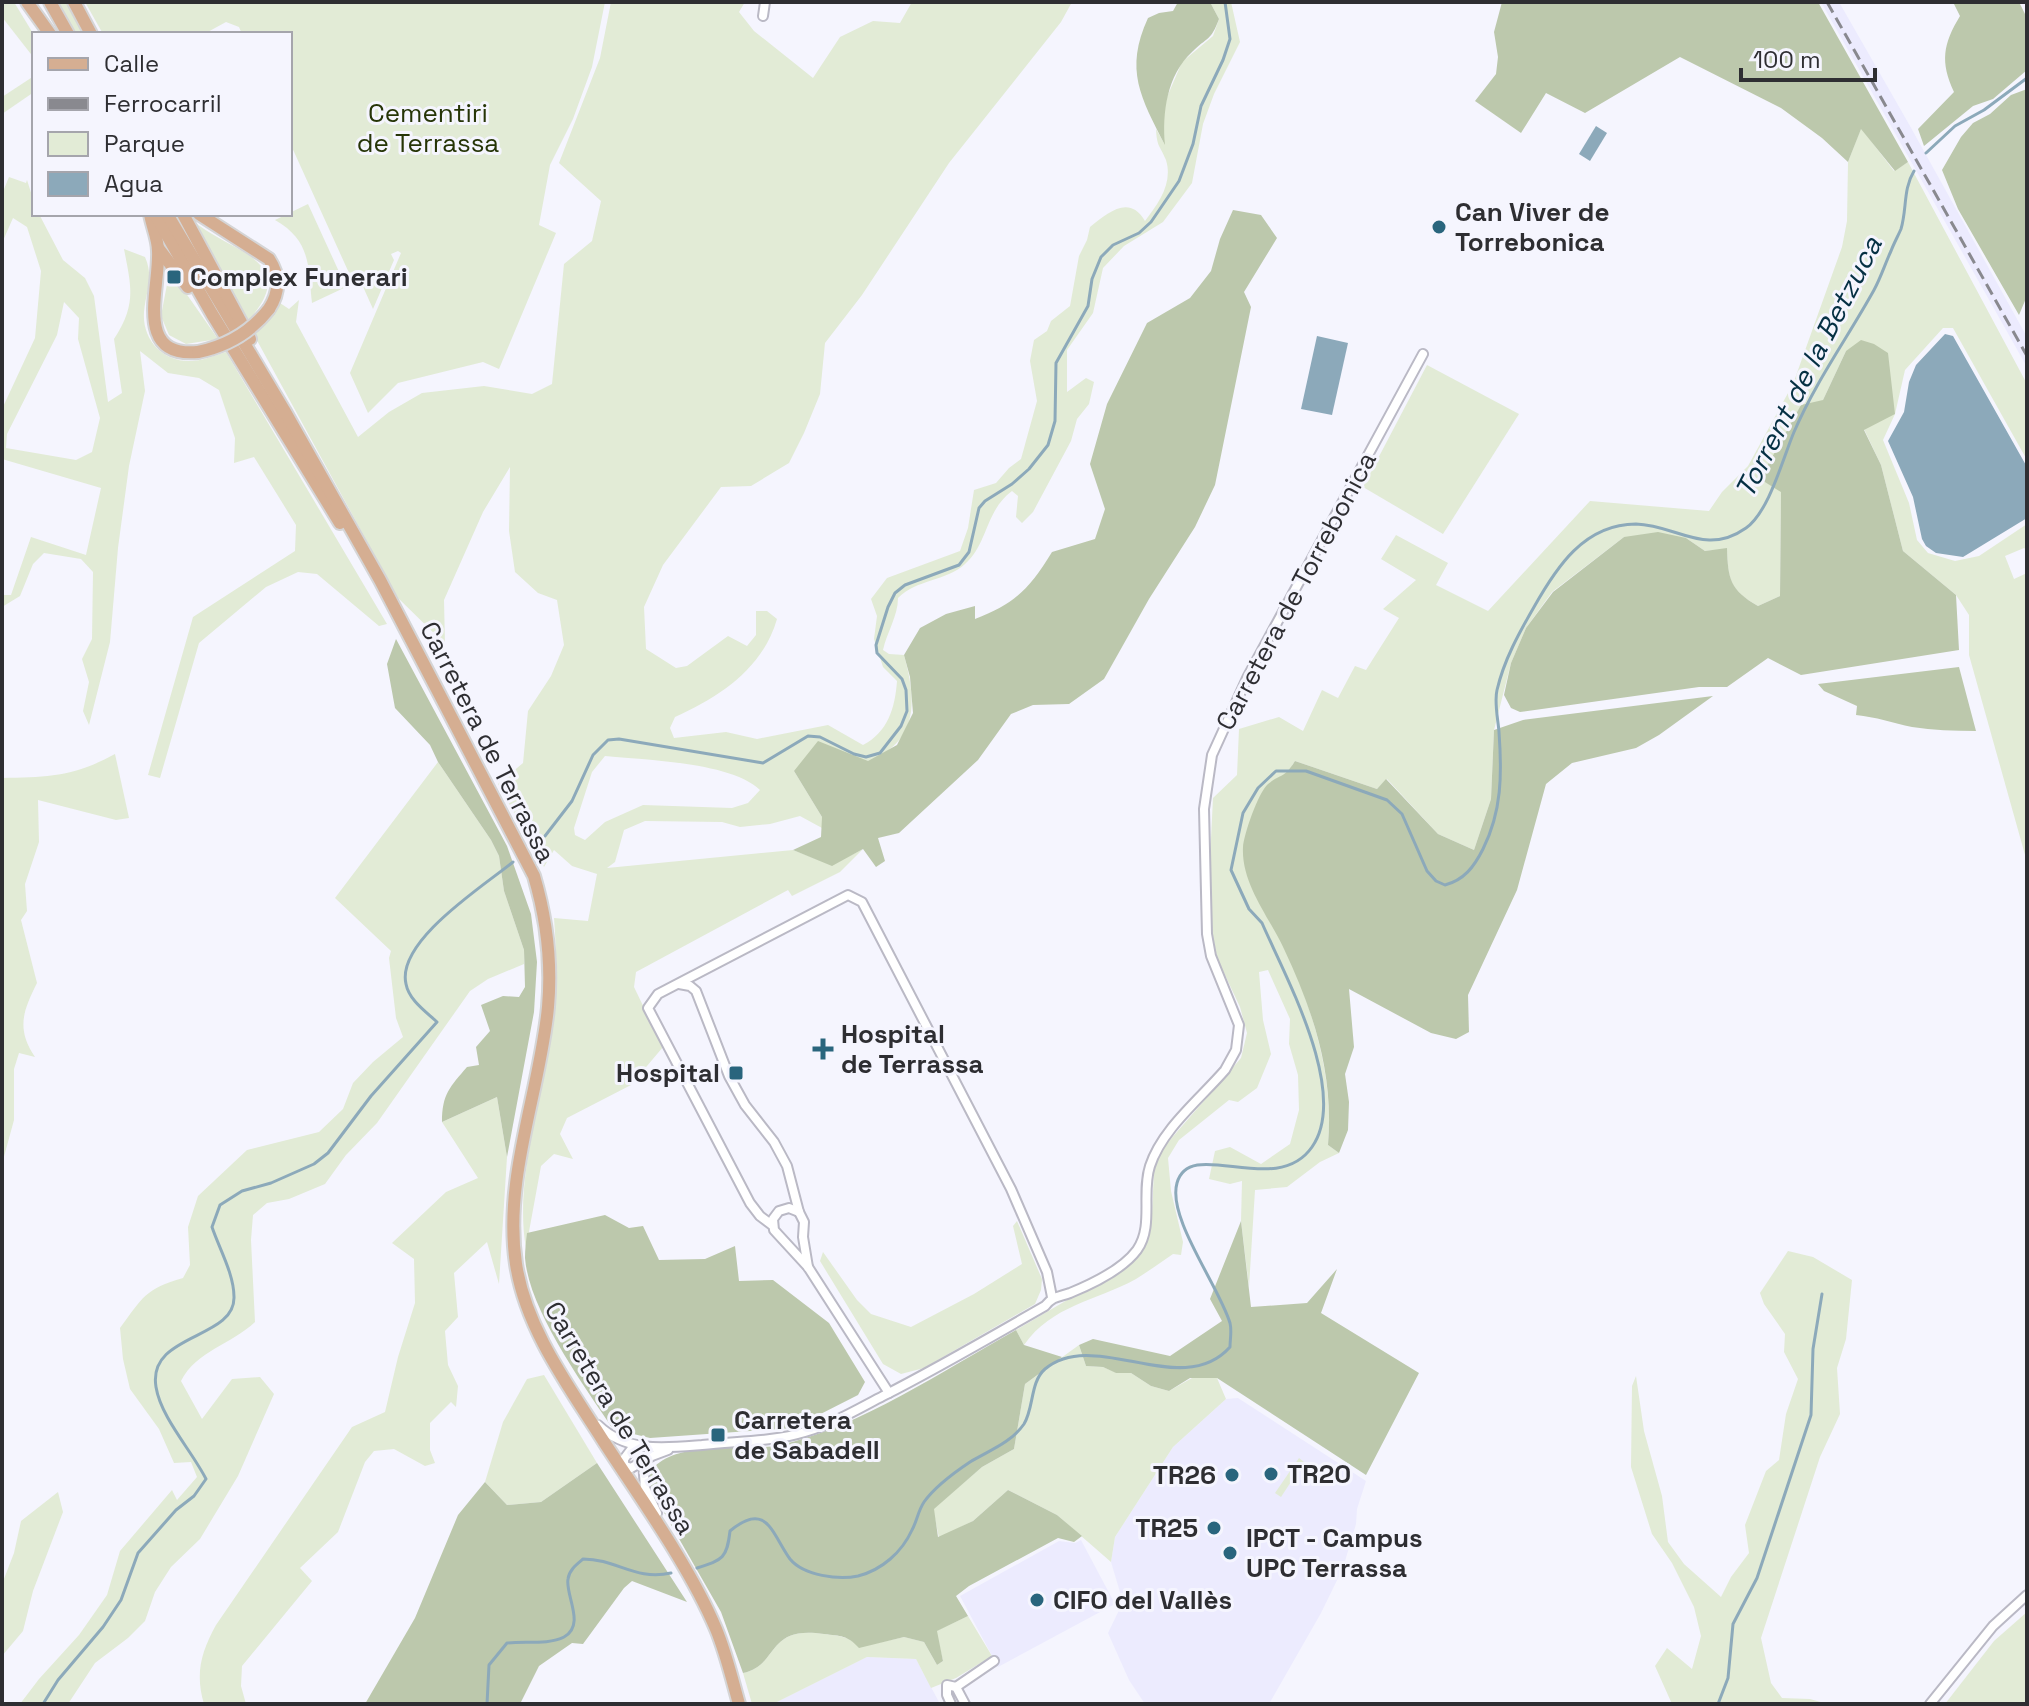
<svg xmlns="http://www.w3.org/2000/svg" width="2029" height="1706" font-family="'Space Grotesk',sans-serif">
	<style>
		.built { fill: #ecebfe }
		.green { fill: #e2ebd6; fill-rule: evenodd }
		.forest { fill: #bcc8ac }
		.water { fill: #8ca9ba }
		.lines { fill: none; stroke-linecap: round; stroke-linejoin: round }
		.stream { stroke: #8ca9ba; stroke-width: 3 }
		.minor-casing { stroke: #bab9c5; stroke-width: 12 }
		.primary-casing { stroke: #d5d5d6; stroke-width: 16 }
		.minor { stroke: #fff; stroke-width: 8 }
		.primary { stroke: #d5ae92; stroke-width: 12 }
		.rail { stroke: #89898f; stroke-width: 3; stroke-dasharray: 12 6; stroke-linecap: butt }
		.primary-bridge-casing { stroke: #d5d5d6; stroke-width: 16; stroke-linecap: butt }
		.primary-bridge { stroke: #d5ae92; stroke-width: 12 }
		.poi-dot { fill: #29657d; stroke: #f5f5fe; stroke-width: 3 }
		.labels { text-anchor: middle; stroke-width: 6; stroke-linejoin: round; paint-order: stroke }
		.park-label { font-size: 26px; fill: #263507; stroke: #f5f5fe }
		.poi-label { font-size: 26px; font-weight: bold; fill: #2e2e32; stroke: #f5f5fe; text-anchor: start }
		.street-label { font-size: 26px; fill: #2e2e32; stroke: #f5f5fe }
		.water-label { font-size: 28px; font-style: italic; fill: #053043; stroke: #f5f5fe }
	</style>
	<rect width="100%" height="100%" fill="#f5f5fe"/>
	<!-- built -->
	<g class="built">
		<polygon points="1821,2 1839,2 1910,126 2027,337 2027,367"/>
		<polygon points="1238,1398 1366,1481 1357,1509 1356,1524 1343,1568 1321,1613 1269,1704 1145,1704 1129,1680 1108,1633 1123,1602 1111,1562 1115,1537 1173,1447 1226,1399"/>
		<polygon points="1081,1540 1115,1604 998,1667 960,1596 1059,1541 1075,1543"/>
		<polygon points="867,1657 916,1659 940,1704 773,1704"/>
	</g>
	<!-- green -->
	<g class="green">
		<polygon points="2,2 14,2 34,35 34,58 2,17"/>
		<polygon points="58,2 67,2 84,34 75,34"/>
		<polygon points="85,2 605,2 592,67 573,119 550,165 539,225 556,233 499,369 483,362 398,383 368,413 350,373 401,253 398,251 391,254 394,260 373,309 356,271 349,273 290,143 290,34 242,34 239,27 226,22 204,34 103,34"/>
		<path d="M611 2H745L739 12 754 31 813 78 840 37 873 21 900 23 912 2H1072L1061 22 949 163 862 295 825 343 820 394 804 433 789 463 751 486 721 487 663 565 644 607 646 649 676 668 687 666 728 636 747 646 756 635V611H767L777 619C763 668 720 697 675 717L670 728 674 738 726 732 757 739 828 725 863 745C888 732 895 708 897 681L883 667 874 639 877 616 871 599 887 578 960 551 968 528 974 490 996 483 1009 468 1021 459 1037 401 1030 361 1034 340 1047 331 1051 321 1070 306 1079 256 1087 240 1090 227C1108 213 1129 194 1145 221 1159 203 1173 183 1166 160 1160 145 1157 148 1156 129L1164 143 1162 120 1167 97 1182 62 1213 36 1219 19 1210 2H1231L1240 42 1214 94 1203 124 1192 183 1163 222 1124 246 1103 268 1093 313 1067 350V392L1086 378 1094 382 1089 404 1077 419 1071 441 1033 512 1022 523 1016 517 1018 496 1012 491C985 511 988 544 965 564 947 581 917 579 898 598 898 616 887 632 883 650L889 654 904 655C916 699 920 740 869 761 850 768 816 768 794 771L822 817V828L800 816 770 824 740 827 722 822 645 821 624 830 615 862 607 868 793 850 832 865 863 849 840 872 792 896 788 890 636 972 634 987 663 1047 631 1085 567 1118 560 1134 573 1159 554 1154 541 1166 526 1248C514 1182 542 1100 551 1035 558 992 557 961 554 918L588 921 597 874 572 866 554 850 544 867 498 784 523 763 528 711 551 676 564 645 557 600 538 593 515 572 509 531 510 467 483 512 444 600 445 644 398 598 254 335 276 311 280 303 289 309 299 300 296 322 358 437 389 412 422 393 484 386 532 394 552 384 564 264 592 241 601 201 559 163 600 58ZM605 756C645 760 731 762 760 790L748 803 732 808 643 805 605 822 585 840 575 835 574 828 592 772Z"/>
		<polygon points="34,76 34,92 2,114 2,97"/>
		<path d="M1861 128 1894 171 1908 162 2027 384V460L1953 328H1943L1905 370 1895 414 1883 440 1909 503 1917 540 1928 553 1955 561 1979 556 2027 524V550L2024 548 2005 556 2014 579 2027 573V862L1969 655V615L1956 595 1903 551 1881 465 1864 429 1846 351 1823 400 1760 479 1781 491 1780 596 1758 606C1730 590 1728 580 1727 549L1705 551 1686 538 1624 537 1552 592 1526 628 1511 663 1494 730 1491 799 1474 850 1438 834 1387 779 1377 789 1295 761 1286 775 1250 864C1287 953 1337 1045 1328 1145L1339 1153 1320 1162 1287 1187 1255 1190 1249 1287 1241 1221 1242 1181 1230 1184 1209 1179 1215 1151 1230 1147 1261 1164 1290 1144 1299 1110 1298 1075 1289 1044 1290 1019 1268 970 1259 972 1263 1020 1271 1054 1257 1088 1238 1102 1229 1100 1179 1140 1168 1158 1171 1191 1183 1242 1181 1255 1173 1254C1161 1262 1149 1271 1136 1279 1096 1301 1052 1305 1024 1345L1016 1330 1132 1262 1147 1241 1152 1214 1154 1170 1163 1148 1241 1058 1247 1033 1240 1007 1217 958 1212 931 1209 879 1213 798 1237 775 1239 729 1279 717 1303 731 1322 690 1338 698 1355 666 1366 670 1399 618 1383 609 1416 580 1381 559 1396 535 1448 563 1436 585 1488 611 1590 501 1709 511 1722 492 1748 466 1793 384 1842 247 1847 221 1848 162Z"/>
		<path d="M9 177 26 183 27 180 34 202V214H39L63 260 85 278 94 296 108 402 122 393 114 339C137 304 131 286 124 249L145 257C154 277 146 291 144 312 142 339 162 361 189 361 202 361 214 356 226 352L387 624 379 626 317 574 298 572 266 587 199 643 160 778 148 775 193 617 295 551 296 525 254 457 234 463 235 438 219 390 199 378 168 373 140 351 145 391 129 466 118 548 110 642 89 725 83 711 89 682 82 659 92 639 93 572 81 559 44 553 33 564 20 596 2 607V595H11L31 537 86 555 101 488 2 459V409L35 338 41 271 27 227 13 218 2 243V194ZM64 302 79 318 78 339 100 418 92 452 76 460 6 448 7 434 57 335Z"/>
		<path d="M308 204 346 287 312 303C308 268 312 241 275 220Z"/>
		<path d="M192 220C230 253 304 260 247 322Z"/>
		<polygon points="169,274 174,280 176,279 218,339 186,344 169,335 161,316"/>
		<polygon points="1427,365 1519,414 1443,534 1363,487"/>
		<path d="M115 754 129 818 116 820 38 800 39 842 25 884 27 911 21 920 37 983C23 1011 16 1029 35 1057L19 1053 14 1069V1120L2 1164V778C48 777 73 777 115 754Z"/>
		<path d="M438 762 491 840 499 856 504 891 524 950V964L488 979 470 991 377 1123 346 1155 325 1184 289 1199 267 1203 253 1215 251 1240 255 1322C232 1344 196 1351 181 1381L202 1419 232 1379 260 1377 274 1394 238 1476 200 1539 171 1567 155 1592 145 1621 128 1638 95 1663 68 1704H20L39 1679 79 1635 107 1595 120 1551 172 1490 177 1500 197 1477 191 1462 174 1463 159 1429 130 1389 123 1359 120 1328C143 1297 145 1289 183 1278L190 1265 188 1227 198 1196 247 1150 319 1132 343 1109 353 1083 373 1062 403 1037 396 1018 389 958 391 951 335 898Z"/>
		<path d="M497 1097 507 1157 499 1284 487 1242 454 1273 458 1317 445 1331 448 1365 458 1386 456 1407 451 1402 430 1423V1450L435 1463 425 1466 394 1449 374 1451 365 1462 338 1532 300 1568 312 1581 242 1666 241 1686 246 1704H204C195 1674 201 1652 216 1625L352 1427 385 1412 398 1357 415 1303 414 1259 392 1243 446 1192 478 1178 442 1122Z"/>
		<polygon points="1017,1221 1042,1279 1041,1290 1035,1304 924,1368 901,1374 883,1364 820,1261 823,1252 857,1300 871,1314 911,1327 974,1294 1022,1264 1013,1226"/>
		<polygon points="1788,1251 1813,1257 1852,1280 1846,1339 1837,1368 1840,1414 1820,1457 1761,1638 1771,1683 1782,1698 1810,1699 1828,1704 1672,1704 1655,1666 1667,1648 1692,1669 1701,1636 1694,1607 1672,1563 1652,1534 1631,1467 1632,1386 1636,1376 1644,1431 1662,1496 1668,1542 1684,1564 1721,1597 1731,1577 1749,1553 1745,1525 1766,1471 1779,1460 1786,1414 1798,1379 1784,1352 1785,1334 1764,1304 1760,1293"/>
		<polygon points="1079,1345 1086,1366 1103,1367 1117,1373 1131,1373 1151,1386 1169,1391 1192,1378 1217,1378 1226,1399 1173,1447 1115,1537 1111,1562 1057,1515 1008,1490 973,1521 939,1538 933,1509 982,1467 1014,1449 1025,1384"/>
		<polygon points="544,1375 597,1463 541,1502 507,1505 485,1482 503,1422 527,1379"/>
		<polygon points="1299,1458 1304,1462 1281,1497 1275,1493"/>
		<polygon points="58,1492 63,1512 33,1591 23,1631 2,1656 2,1584 14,1553 21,1521"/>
		<polygon points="2027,1612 2027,1704 1945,1704 1994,1641"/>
		<path d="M968 1616 992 1656 956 1678 931 1688 916 1659 867 1657 773 1704H752L743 1673C780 1665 765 1625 824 1634 840 1636 848 1636 859 1647L904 1637 924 1642 937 1665 943 1661 936 1631Z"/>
	</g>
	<!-- forest -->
	<g class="forest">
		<path d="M1178 2H1210L1219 19C1211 41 1207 37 1192 52 1167 75 1162 113 1165 145 1141 98 1124 70 1148 18L1159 13 1173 11Z"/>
		<polygon points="1502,2 1818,2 1908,162 1895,171 1861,129 1848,162 1822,138 1781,108 1680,57 1585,113 1546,93 1521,133 1475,101 1496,74 1498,57 1494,32"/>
		<path d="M1953 2H2019L2027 18V70L1993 99 1973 106 1924 146 1918 129 1954 92C1940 62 1943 44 1960 16Z"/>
		<polygon points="2027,89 2027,296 2019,315 1958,209 1942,170 1961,137 1973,123 1990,114 2011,95"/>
		<path d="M1233 210 1261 215 1277 238 1244 292 1251 307 1215 485 1195 527 1149 599 1104 679 1069 704 1033 705 1011 714 978 760 899 833 878 838 885 861 876 867 863 849 832 866 793 850 821 837 822 817 794 771 818 741 868 761 897 745 913 713 910 677 904 655 920 628 946 614 975 606V619C1015 604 1030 588 1052 552L1095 539 1105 509 1090 464 1107 404 1147 323 1190 298 1211 271 1220 239Z"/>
		<path d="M1861 340 1874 344 1888 353 1895 414 1864 430 1881 465 1903 551 1956 595 1959 650 1801 675 1768 658 1727 687H1699L1520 712 1511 708 1504 695 1511 663 1526 628 1553 592 1624 537 1658 532 1686 538 1705 551 1727 548C1728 579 1730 590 1758 606L1780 596 1781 492 1760 479 1801 405 1823 400 1846 351Z"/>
		<path d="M396 639 507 846 531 914 537 962 534 1012 507 1157 497 1097 442 1122C442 1094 450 1087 467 1067L479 1065 476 1047 490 1031 481 1005 503 996 519 997 525 987 524 950 504 891 499 856 491 840 438 762 430 745 395 708 387 664Z"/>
		<path d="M1959 667 1976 731C1954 731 1933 730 1912 727 1893 723 1876 717 1856 715L1857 706 1824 691 1818 684Z"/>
		<path d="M1713 696 1659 735 1636 748 1572 763 1546 784 1517 890 1468 995 1469 1032 1456 1039 1431 1033 1349 989 1354 1047 1345 1074 1349 1102 1348 1130 1339 1153 1328 1145C1334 1074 1314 1013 1284 949 1270 918 1241 884 1243 847 1244 834 1258 793 1268 784 1281 773 1283 780 1295 761L1377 789 1386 779 1438 834 1474 850 1491 799 1494 730 1523 720Z"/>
		<path d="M605 1215 629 1228 643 1226 659 1260 705 1259 735 1246 739 1281 773 1280 829 1323 865 1382 858 1395 793 1428 650 1438 613 1429C584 1386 529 1310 525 1258 525 1250 526 1241 527 1233Z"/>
		<polygon points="1241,1221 1251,1307 1307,1303 1337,1269 1321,1313 1419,1373 1366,1475 1217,1378 1190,1378 1169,1391 1151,1386 1131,1373 1116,1373 1103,1367 1086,1366 1079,1345 1093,1339 1170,1356 1222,1321 1210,1299"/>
		<path d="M1016 1330 1024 1345 1062 1357 1025 1384 1014 1449 982 1467 934 1509 938 1537 973 1521 1008 1490 1057 1515 1082 1536 1074 1542 1058 1538 969 1586 956 1596 968 1616 937 1631 943 1661 937 1665 924 1642 904 1637 859 1648C847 1635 841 1636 824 1634 765 1625 780 1665 743 1673L721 1612 654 1495 648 1475C671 1437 743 1453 780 1445 860 1427 944 1370 1016 1330Z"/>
		<polygon points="597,1463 687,1602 632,1581 624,1588 583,1644 572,1643 539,1666 520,1704 365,1704 415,1618 458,1515 485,1482 507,1505 541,1502"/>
	</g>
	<!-- water -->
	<g class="water">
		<polygon points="1596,126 1607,133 1590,161 1579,154"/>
		<polygon points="1945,334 1953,336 2027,467 2027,518 1963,557 1936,553 1926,546 1922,539 1913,497 1888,441 1904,412 1909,382 1916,365"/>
		<polygon points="1317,336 1348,343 1332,415 1301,409"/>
	</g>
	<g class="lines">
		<!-- stream -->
		<g class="stream">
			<polyline points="1926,153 1955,126 1984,110 2027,78"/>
			<polyline points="545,836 572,801 593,755 608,740 619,739 763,763 808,736 820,737 854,754 866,757 880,753 901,726 907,711 906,690 902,679 877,653 876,645 888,607 895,593 905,585 959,565 969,552 979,508 985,501 1012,484 1029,469 1048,445 1055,421 1056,363 1088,306 1092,279 1101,257 1113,245 1139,233 1151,222 1179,181 1193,144 1201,106 1223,60 1230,39 1225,2"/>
			<path d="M697 1568C723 1560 727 1558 730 1531 767 1500 772 1534 790 1559 804 1576 839 1580 858 1576 882 1570 902 1552 912 1530 917 1521 918 1511 924 1502 934 1488 955 1472 970 1462 988 1451 1011 1443 1024 1424 1034 1408 1030 1382 1045 1369 1095 1327 1182 1401 1230 1347 1230 1339 1232 1331 1230 1323 1219 1286 1167 1218 1177 1183 1190 1136 1276 1199 1312 1147 1350 1093 1285 976 1262 923L1249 909 1231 870 1243 813 1258 788 1276 771H1306L1387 800 1402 814 1427 871 1436 881 1445 885C1464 880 1474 867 1483 849 1502 811 1502 774 1499 732 1498 719 1494 702 1497 690 1504 660 1519 633 1534 607 1556 568 1584 524 1636 524 1677 525 1705 557 1746 528 1769 512 1783 458 1794 432 1816 381 1848 337 1874 290 1881 277 1885 264 1891 251 1894 243 1898 236 1901 229 1907 209 1903 189 1914 171"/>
			<path d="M43 1704 58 1680 103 1627 121 1600 138 1553 176 1510 194 1496 206 1479C192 1451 161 1418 156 1387 147 1333 235 1340 234 1297 234 1274 219 1248 212 1227L220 1205 242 1191 271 1183 314 1164 328 1153 371 1096 437 1022C425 1011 409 1000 406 984 396 941 485 885 513 862"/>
			<path d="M487 1704 489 1665 507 1643C524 1641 549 1645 564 1637 586 1625 565 1595 568 1579 569 1570 577 1564 583 1559 617 1559 635 1581 671 1573"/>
			<polyline points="1718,1704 1728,1678 1733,1624 1757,1578 1811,1415 1813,1349 1822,1294"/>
		</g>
		<defs>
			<g id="minor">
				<polyline points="763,16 765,2"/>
				<polyline points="679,984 690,986 696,991 729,1076 745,1105 774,1142 787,1166 799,1212 804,1222 803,1237 808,1267"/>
				<polyline points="799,1212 789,1208 779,1211 773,1219 774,1230 808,1267 889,1393"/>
				<polyline points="772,1225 760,1216 750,1203 648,1008 658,994 848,895 862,902 1011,1189 1047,1272 1052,1297"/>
				<path d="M598 1425C627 1453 665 1448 702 1445 736 1441 772 1442 805 1432 833 1424 858 1409 883 1396 938 1368 991 1337 1045 1306 1053 1296 1059 1297 1070 1293 1092 1284 1123 1269 1137 1250 1154 1226 1141 1193 1150 1166 1162 1129 1200 1099 1225 1070L1236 1050 1239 1025 1211 956 1207 934 1204 809 1212 755 1248 676 1423 354"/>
				<polyline points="643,1461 645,1488 657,1513"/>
				<polyline points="620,1464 631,1468 652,1456 668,1450"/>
				<polyline points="624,1471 624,1459 633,1447"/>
				<polyline points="956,1687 994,1661"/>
				<polyline points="951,1704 947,1695 947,1685 956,1687 965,1704"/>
				<polyline points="1930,1704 1993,1626 2027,1595"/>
			</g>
			<g id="primary">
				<polyline points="27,2 50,34"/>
				<polyline points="50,2 68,34"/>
				<polyline points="74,2 91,34"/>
				<path d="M150 214C152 226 158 239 158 251 160 289 133 358 198 352"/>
				<polyline points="155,214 212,314 340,523"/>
				<path d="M167 214 284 410 380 580 534 876C547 920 552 962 548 1007 540 1092 503 1178 516 1264 526 1330 570 1388 604 1442 641 1499 690 1567 716 1629 726 1653 732 1679 739 1704"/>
				<polyline points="183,214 250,339"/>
				<path d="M199 214 269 259C280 276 280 292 269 309"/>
				<polyline points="158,248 188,287"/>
			</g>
		</defs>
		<!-- minor casing -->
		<use href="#minor" class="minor-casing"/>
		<!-- primary casing -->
		<use href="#primary" class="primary-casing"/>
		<!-- minor -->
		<use href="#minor" class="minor"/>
		<!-- primary -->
		<use href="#primary" class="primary"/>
		<!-- rail -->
		<polyline class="rail" points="1827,2 2027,356"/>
		<defs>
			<path id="primary-bridge" d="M198 352C227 346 251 332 269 309"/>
		</defs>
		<!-- primary-bridge casing -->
		<use href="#primary-bridge" class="primary-bridge-casing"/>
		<!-- primary-bridge -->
		<use href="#primary-bridge" class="primary-bridge"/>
	</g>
	<!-- markers -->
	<g class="poi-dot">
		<circle cx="1439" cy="227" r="8"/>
		<rect x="166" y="269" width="16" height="16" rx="4"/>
		<path d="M819 1037h8v8h8v8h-8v8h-8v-8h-8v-8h8z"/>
		<rect x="728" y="1065" width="16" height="16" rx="4"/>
		<rect x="710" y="1427" width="16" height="16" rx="4"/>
		<circle cx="1271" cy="1474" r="8"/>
		<circle cx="1232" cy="1475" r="8"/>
		<circle cx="1214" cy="1528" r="8"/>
		<circle cx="1230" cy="1553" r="8"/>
		<circle cx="1037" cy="1600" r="8"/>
	</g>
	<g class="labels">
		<!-- park labels -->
		<g class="park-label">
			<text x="428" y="122">Cementiri<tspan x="428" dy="30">de Terrassa</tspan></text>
		</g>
		<!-- poi labels -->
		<g class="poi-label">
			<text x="1455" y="221">Can Viver de<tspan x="1455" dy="30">Torrebonica</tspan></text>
			<text x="190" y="286">Complex Funerari</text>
			<text x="841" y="1043">Hospital<tspan x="841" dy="30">de Terrassa</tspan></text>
			<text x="720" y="1082" text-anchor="end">Hospital</text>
			<text x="734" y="1429">Carretera<tspan x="734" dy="30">de Sabadell</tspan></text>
			<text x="1287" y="1483">TR20</text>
			<text x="1216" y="1484" text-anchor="end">TR26</text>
			<text x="1198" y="1537" text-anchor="end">TR25</text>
			<text x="1246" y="1547">IPCT - Campus<tspan x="1246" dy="30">UPC Terrassa</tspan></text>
			<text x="1053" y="1609">CIFO del Vallès</text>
		</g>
		<!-- street labels -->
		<g class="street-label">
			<text transform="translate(1296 591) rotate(-62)" y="9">Carretera de Torrebonica</text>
			<text transform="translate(488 742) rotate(63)" y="9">Carretera de Terrassa</text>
			<text transform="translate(620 1418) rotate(59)" y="9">Carretera de Terrassa</text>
		</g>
		<!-- water labels -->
		<g class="water-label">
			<text transform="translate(1808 367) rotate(-63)" y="10">Torrent de la Betzuca</text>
		</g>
	</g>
	<!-- border -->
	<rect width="2029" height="1706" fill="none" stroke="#2e2e32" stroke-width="8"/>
	<!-- legend -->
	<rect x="32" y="32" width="260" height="184" fill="#f5f5fe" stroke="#a5a5ac" stroke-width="2"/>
	<rect x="48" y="58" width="40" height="12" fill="#d5ae92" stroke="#a5a5ac" stroke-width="2"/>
	<text x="104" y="72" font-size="24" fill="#2e2e32">Calle</text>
	<rect x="48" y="98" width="40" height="12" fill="#89898f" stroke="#a5a5ac" stroke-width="2"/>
	<text x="104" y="112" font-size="24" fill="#2e2e32">Ferrocarril</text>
	<rect x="48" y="132" width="40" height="24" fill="#e2ebd6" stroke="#a5a5ac" stroke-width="2"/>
	<text x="104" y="152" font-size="24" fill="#2e2e32">Parque</text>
	<rect x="48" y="172" width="40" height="24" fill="#8ca9ba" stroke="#a5a5ac" stroke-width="2"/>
	<text x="104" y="192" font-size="24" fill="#2e2e32">Agua</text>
	<!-- scale -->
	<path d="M1741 68v12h134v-12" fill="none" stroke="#2e2e32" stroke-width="4"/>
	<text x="1753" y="68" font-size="24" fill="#2e2e32" stroke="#f5f5fe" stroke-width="6" paint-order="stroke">100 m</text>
</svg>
